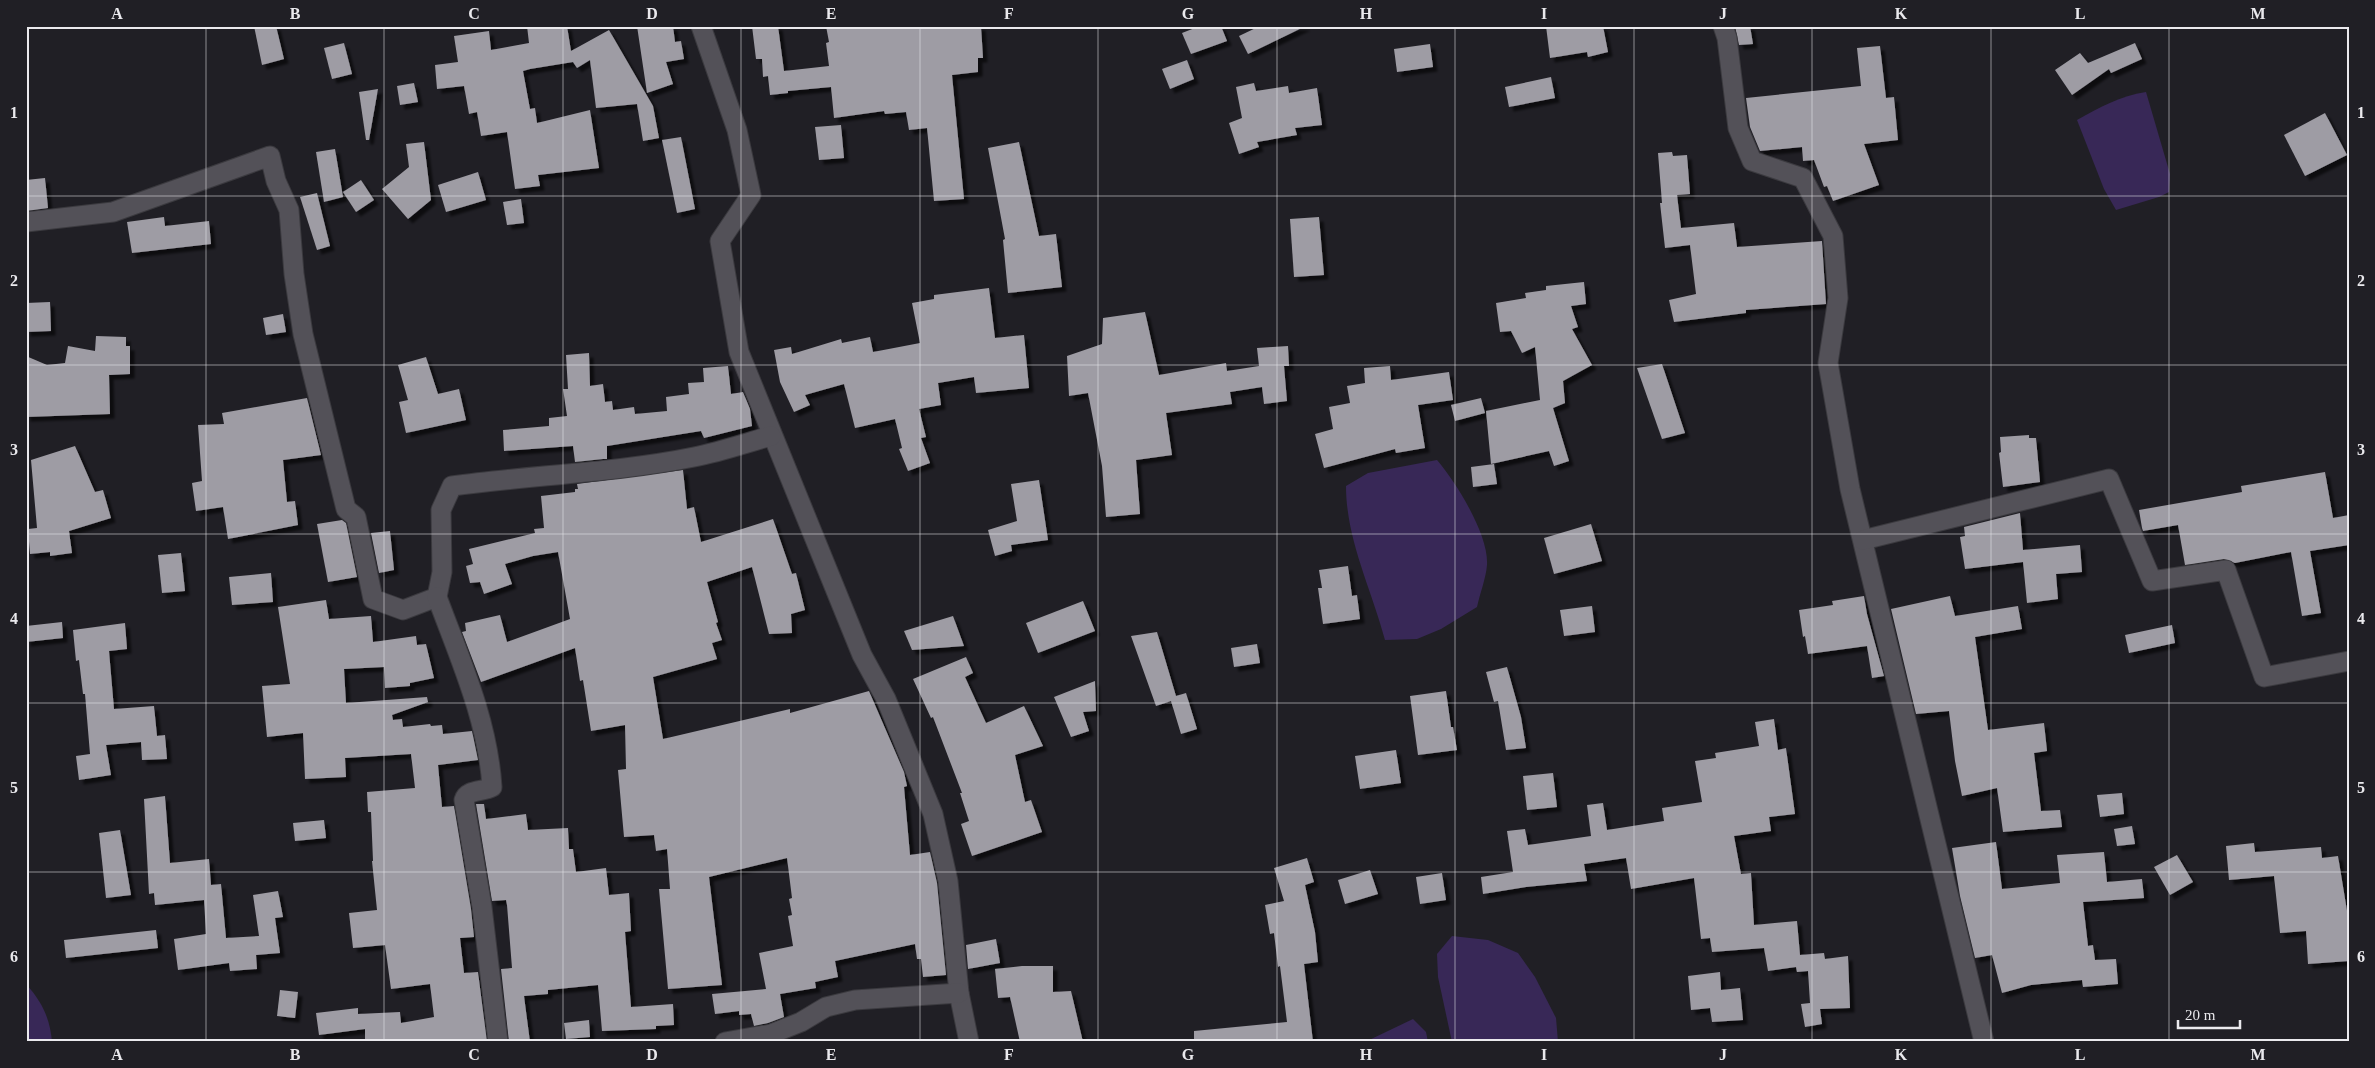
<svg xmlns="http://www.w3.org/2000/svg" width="2375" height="1068" font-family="'Times New Roman',serif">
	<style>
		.water { fill: #382857 }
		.building { fill: #9e9ca4; filter: url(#shadow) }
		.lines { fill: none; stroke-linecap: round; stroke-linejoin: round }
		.street-casing { stroke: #3b3a3f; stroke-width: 21 }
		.street { stroke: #535158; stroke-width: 19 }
		.grid { fill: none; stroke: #eae9ed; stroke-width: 1; stroke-opacity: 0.55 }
		.neatline { fill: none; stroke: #eae9ed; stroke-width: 2 }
		.grid-label { font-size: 16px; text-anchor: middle; font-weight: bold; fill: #eae9ed }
	</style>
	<defs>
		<filter id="shadow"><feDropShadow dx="4.5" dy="4.5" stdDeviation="1" flood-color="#0009"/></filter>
	</defs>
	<rect width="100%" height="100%" fill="#201f25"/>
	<!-- water -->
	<g class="water">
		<path d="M2146 92 2170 174 2169 192 2159 197 2116 210 2104 189 2077 120C2100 107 2120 96 2146 92Z"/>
		<path d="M1437 460C1456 482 1489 535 1487 565 1486 578 1480 593 1477 607L1441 629 1417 639 1385 640C1371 588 1346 539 1346 486L1368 473Z"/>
		<polygon points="1452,936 1488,940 1518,953 1535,977 1556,1018 1558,1042 1452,1042 1438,977 1437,954"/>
		<path d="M26 984C42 1002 50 1018 52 1042H26Z"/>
		<polygon points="1413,1019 1426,1032 1428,1042 1365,1042"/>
	</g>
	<!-- building -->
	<g class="building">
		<polygon points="254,26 276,26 284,59 262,65"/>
		<polygon points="527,26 567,26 571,51 609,30 653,106 659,138 643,141 637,104 596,108 590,60 577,68 573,62 530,69 523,71 530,109 535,108 537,123 590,110 599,168 538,175 540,186 515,189 507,132 481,136 477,112 469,114 464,86 437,89 435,65 458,62 454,36 489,31 491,50 529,43"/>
		<polygon points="637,26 673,26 675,42 681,41 684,59 666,62 673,84 647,93"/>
		<polygon points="752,26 778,26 784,71 829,66 826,43 829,42 826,26 981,26 983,58 978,58 978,72 952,75 964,199 934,201 927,128 909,130 906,112 885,114 884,111 834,118 831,87 788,91 788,93 770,95 768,76 763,77 762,59 756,59"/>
		<polygon points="1200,26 1221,26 1227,41 1191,54 1182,33"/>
		<polygon points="1260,26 1306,26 1248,54 1239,36"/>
		<polygon points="1546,26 1603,26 1608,52 1588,57 1587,52 1550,58"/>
		<polygon points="1735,26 1750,26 1753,44 1739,45"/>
		<polygon points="344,43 352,74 332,79 324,48"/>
		<polygon points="2135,43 2142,59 2111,73 2109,69 2072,95 2055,70 2080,53 2088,63"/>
		<polygon points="1430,44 1433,67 1397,72 1394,49"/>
		<polygon points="1880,46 1886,98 1894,97 1898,140 1864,144 1879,185 1833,201 1827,186 1824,187 1814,160 1803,161 1802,147 1760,151 1750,127 1746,98 1861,86 1857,48"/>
		<polygon points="1187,60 1194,79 1170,89 1162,69"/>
		<polygon points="1551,77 1555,98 1509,107 1505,87"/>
		<polygon points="414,83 418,102 400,105 397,86"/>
		<polygon points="1254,83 1256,91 1288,86 1289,93 1317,88 1322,125 1295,128 1297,135 1257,142 1259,147 1239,154 1229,123 1242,118 1236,87"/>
		<polygon points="378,89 369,140 366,140 359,92"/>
		<polygon points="2325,113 2347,155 2305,176 2284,135"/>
		<polygon points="841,125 844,158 819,160 815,127"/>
		<polygon points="681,137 695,209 677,213 662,140"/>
		<polygon points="424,142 431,200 408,219 382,189 409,167 406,144"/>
		<polygon points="1019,142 1039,236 1056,234 1062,287 1008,293 1003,240 1005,239 988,148"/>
		<polygon points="335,149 343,197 324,202 316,152"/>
		<polygon points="1672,152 1673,156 1687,155 1690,194 1677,195 1681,228 1734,223 1737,247 1822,241 1826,304 1746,310 1746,313 1674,322 1669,300 1696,294 1690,245 1665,248 1660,203 1662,203 1658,153"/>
		<polygon points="478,172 486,200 446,212 438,185"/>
		<polygon points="45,178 48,208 26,211 26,180"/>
		<polygon points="361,180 374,200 356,212 343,192"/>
		<polygon points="317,193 330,246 317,250 300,197"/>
		<polygon points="521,199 524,223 507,225 503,202"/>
		<polygon points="164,217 165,226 209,221 211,244 132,253 127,222"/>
		<polygon points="1319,217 1324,275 1294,277 1290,219"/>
		<polygon points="1584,282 1586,304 1571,306 1578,327 1572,329 1592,365 1563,381 1565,403 1553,408 1569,461 1554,466 1549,451 1491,464 1486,411 1540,400 1535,347 1522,353 1511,331 1500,332 1496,303 1526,298 1525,293 1546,290 1546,286"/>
		<polygon points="989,288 995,338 1024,335 1029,388 976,393 974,377 938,383 941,405 919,409 926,437 921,438 930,463 908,471 899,449 902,448 895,419 855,428 844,384 805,395 810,405 794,412 780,382 774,350 791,347 792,354 841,339 842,343 870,337 873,352 920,343 912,303 934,299 934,295"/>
		<polygon points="50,302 51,331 26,332 26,303"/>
		<polygon points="1145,312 1159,375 1226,363 1227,371 1259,366 1257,348 1288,346 1289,366 1284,366 1287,401 1264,404 1262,387 1230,392 1232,404 1166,413 1172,455 1136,460 1140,514 1106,517 1102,466 1088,393 1069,396 1067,356 1102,344 1103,318"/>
		<polygon points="283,314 286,332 266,335 263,318"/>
		<polygon points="96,336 126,337 126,346 130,346 130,374 109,375 110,414 26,417 26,356 47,365 65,363 68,346 95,351"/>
		<polygon points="589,353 590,386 603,384 605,402 612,401 613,410 634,407 635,414 667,411 666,397 689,394 688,383 704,382 703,368 728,366 731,394 743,392 750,409 752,426 704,438 701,431 607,446 607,459 603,459 575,462 573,446 504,451 503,430 549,426 549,418 567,416 563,389 568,389 566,355"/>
		<polygon points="426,357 438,394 459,389 466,420 406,433 399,402 408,400 398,365"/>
		<polygon points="1662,364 1685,433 1662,439 1637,368"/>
		<polygon points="1390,366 1391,380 1449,372 1453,400 1418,405 1425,448 1396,453 1395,449 1324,468 1315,434 1333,429 1329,407 1350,403 1347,386 1365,383 1364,368"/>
		<polygon points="307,398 321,455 283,460 287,502 295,501 298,525 228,539 223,507 196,511 192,483 202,481 198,425 224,424 222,413"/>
		<polygon points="1481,398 1485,413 1455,421 1451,405"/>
		<polygon points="2029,435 2029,438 2036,438 2040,482 2003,487 1999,453 2001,452 2000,437"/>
		<polygon points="75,446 95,492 103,490 111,518 69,531 72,553 50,556 50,552 30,554 28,529 37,528 31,460"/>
		<polygon points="1494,464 1497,484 1473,487 1471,467"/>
		<polygon points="683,470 687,509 694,507 701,542 773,519 792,574 796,573 805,610 791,614 792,633 769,634 752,567 707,582 718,622 716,623 722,640 712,643 717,659 653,677 663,739 790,709 790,713 869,691 904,772 907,786 904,787 910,855 930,852 937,883 946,975 923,977 921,959 917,959 915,944 835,961 838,977 815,982 816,988 780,994 784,1017 768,1023 754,1026 751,1014 739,1015 739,1011 715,1014 712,994 766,989 759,953 793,946 788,916 792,915 789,899 792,898 787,858 709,877 722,985 668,989 659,889 670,889 667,849 656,851 654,835 624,837 618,770 626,769 625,725 591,731 583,680 580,681 575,648 481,682 462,632 466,631 465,623 500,615 507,642 570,619 558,552 533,556 505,564 512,584 484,594 480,582 470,583 466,566 473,564 469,549 535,533 534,529 544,528 541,496 575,492 575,489 578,489 577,484"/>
		<polygon points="2325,472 2333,518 2349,515 2349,545 2310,551 2321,613 2302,616 2291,552 2235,563 2224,559 2185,565 2178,525 2143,531 2142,528 2139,510 2242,492 2241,486"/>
		<polygon points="1039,480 1048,540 1011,545 1012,551 995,556 988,530 1017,521 1011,484"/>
		<polygon points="2020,513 2023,550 2080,545 2082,572 2056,574 2058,599 2027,603 2023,562 1965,569 1960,537 1965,536 1964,527"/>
		<polygon points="342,520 346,523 357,577 328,582 317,524"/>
		<polygon points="1591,524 1602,561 1554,574 1544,538"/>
		<polygon points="390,531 394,570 379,573 371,533"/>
		<polygon points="181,553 185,591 162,593 158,555"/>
		<polygon points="1348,566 1352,596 1357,595 1360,619 1323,624 1318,588 1322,588 1319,570"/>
		<polygon points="271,573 273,602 232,605 229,577"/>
		<polygon points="1864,596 1867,614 1884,676 1872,678 1867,646 1808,654 1805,636 1803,637 1799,610 1833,605 1832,601"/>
		<polygon points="1950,596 1955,616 2018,606 2022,629 1975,637 1988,730 2044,723 2047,751 2034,753 2041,811 2060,810 2062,827 2003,832 1997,788 1962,796 1955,761 1949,711 1916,714 1891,609"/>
		<polygon points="326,600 329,619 371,616 373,642 416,636 417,645 426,644 434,678 410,683 410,686 385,688 384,667 344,669 346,703 427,697 428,702 392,715 393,720 402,719 403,727 430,724 431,726 442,725 443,734 472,731 478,760 438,765 442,807 454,806 471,909 474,937 460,938 464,973 478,972 487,1042 365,1042 365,1029 319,1035 316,1013 358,1008 358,1014 400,1012 401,1023 434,1017 430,984 391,989 385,945 353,948 349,913 377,910 372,861 373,861 371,812 368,812 367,792 415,788 411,754 345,758 346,777 305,779 303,733 267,737 262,686 290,684 278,607"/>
		<polygon points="1083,601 1095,631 1038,653 1026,623"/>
		<polygon points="1592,606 1595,632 1564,636 1560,610"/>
		<polygon points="953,616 964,646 912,650 904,631"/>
		<polygon points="62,622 63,638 26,642 26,626"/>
		<polygon points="125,623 127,649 109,651 114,709 154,706 157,736 165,735 167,759 142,760 141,742 106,745 111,775 79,780 76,756 90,754 85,694 83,694 79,660 76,661 73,630"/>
		<polygon points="2172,625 2175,643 2129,653 2125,635"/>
		<polygon points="1157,632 1176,696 1186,693 1197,729 1181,734 1171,701 1156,706 1131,636"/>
		<polygon points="1257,644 1260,663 1234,667 1231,648"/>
		<polygon points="966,657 973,673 965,677 986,723 1024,706 1043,746 1015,755 1025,802 1031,800 1042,832 972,856 961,824 969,821 960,793 962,793 933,717 931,718 913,679"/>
		<polygon points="1507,667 1521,717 1526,748 1506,750 1498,701 1494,702 1486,672"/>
		<polygon points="1095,681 1096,711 1083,712 1089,731 1071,737 1054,697"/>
		<polygon points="1446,691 1451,727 1453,727 1457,750 1418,755 1410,696"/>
		<polygon points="1774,719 1778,750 1786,748 1795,814 1769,817 1771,831 1734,836 1741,874 1751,873 1754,925 1797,921 1800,955 1824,953 1825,959 1848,956 1850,1008 1820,1009 1822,1024 1805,1027 1801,1004 1810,1003 1808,971 1797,972 1796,967 1768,971 1764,948 1712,952 1710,938 1701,939 1694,878 1631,889 1626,858 1584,864 1587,881 1526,887 1483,894 1481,877 1513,872 1507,831 1525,829 1528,845 1591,836 1587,805 1603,803 1607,830 1664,821 1662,808 1702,802 1695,761 1716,758 1715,753 1759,746 1755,722"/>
		<polygon points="1396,750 1401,783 1360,789 1355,756"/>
		<polygon points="1553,773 1557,807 1527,810 1523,776"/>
		<polygon points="2122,793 2124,814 2100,817 2097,795"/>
		<polygon points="165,796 170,863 209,859 211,885 221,884 226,938 259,936 253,895 278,891 283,917 275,918 280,953 256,955 257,969 230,971 229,963 178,970 174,939 206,934 204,900 155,905 154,893 149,894 144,799"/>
		<polygon points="476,804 484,804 486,819 526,814 528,830 568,828 569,849 573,849 576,872 606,868 609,895 629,893 631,931 625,932 631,1007 673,1004 674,1025 656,1026 656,1029 602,1031 598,985 548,990 548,994 524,996 530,1042 509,1042 501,969 512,968 507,905 506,900 492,901"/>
		<polygon points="324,820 326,838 295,841 293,823"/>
		<polygon points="2132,826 2135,844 2117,846 2114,829"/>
		<polygon points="120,830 131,895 106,898 99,833"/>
		<polygon points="1996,842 2002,889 2060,883 2057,855 2104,852 2107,882 2142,879 2144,898 2083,902 2088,946 2093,945 2095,960 2116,959 2118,984 2083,987 2082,980 2031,985 2002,993 1992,955 1975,958 1960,896 1952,848"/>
		<polygon points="2254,843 2255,852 2321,847 2322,858 2338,856 2349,923 2349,961 2308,964 2306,931 2280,933 2274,876 2229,880 2226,846"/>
		<polygon points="2177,855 2193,882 2170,895 2154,867"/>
		<polygon points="1307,858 1314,882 1305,885 1315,932 1318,962 1304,964 1313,1042 1194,1042 1194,1031 1287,1022 1280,966 1278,967 1274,933 1270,934 1265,905 1284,901 1274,868"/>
		<polygon points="1370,870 1378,894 1345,904 1338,880"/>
		<polygon points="1442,873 1446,900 1420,904 1416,877"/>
		<polygon points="156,930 158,948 66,958 64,940"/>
		<polygon points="996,939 1000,963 968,969 966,945"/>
		<polygon points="1022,966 1053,966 1053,992 1071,991 1083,1042 1020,1042 1010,997 998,998 995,969"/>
		<polygon points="1720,972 1721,990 1740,988 1743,1020 1712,1022 1710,1008 1691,1010 1688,976"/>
		<polygon points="280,990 298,992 295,1018 277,1016"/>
		<polygon points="589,1020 590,1037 566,1039 564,1023"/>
	</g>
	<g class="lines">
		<defs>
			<g id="street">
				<polyline points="701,26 737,130 751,195 720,241 739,352 862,655 886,699 933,814 948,881 959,993 969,1042"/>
				<polyline points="1723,26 1727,38 1738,128 1752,161 1803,178 1833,236 1838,298 1828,363 1850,489 1984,1042"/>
				<path d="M26 222 113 212 270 156 276 181 289 210 294 274 303 334 346 509 356 517 373 599 403 610 437 597 442 572 441 510 452 486C532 475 615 473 694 457 720 452 746 443 771 436"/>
				<polyline points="1863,540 2109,479 2152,581 2226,570 2264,677 2349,661"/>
				<path d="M437 597C460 659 488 721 492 787 483 792 467 789 464 800L482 907 498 1042"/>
				<polyline points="725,1042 771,1034 801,1022 826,1007 855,1000 959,993"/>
			</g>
		</defs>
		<!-- street casing -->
		<use href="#street" class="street-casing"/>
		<!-- street -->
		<use href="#street" class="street"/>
	</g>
	<!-- grid -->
	<path class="grid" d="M206 26V1042M384 26V1042M563 26V1042M741 26V1042M920 26V1042M1098 26V1042M1277 26V1042M1455 26V1042M1634 26V1042M1812 26V1042M1991 26V1042M2169 26V1042M26 196H2349M26 365H2349M26 534H2349M26 703H2349M26 872H2349"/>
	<!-- border -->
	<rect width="2375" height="1068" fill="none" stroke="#201f25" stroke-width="55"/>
	<!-- scale -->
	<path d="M2178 1020v8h62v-8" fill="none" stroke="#eae9ed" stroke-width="2.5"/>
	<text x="2185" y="1020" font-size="15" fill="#eae9ed" stroke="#201f25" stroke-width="4" paint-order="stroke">20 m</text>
	<rect x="28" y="28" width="2320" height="1012" class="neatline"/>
	<g class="grid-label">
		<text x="117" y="19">A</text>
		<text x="295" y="19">B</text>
		<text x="474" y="19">C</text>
		<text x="652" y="19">D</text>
		<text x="831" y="19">E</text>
		<text x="1009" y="19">F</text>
		<text x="1188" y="19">G</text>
		<text x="1366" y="19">H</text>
		<text x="1544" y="19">I</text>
		<text x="1723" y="19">J</text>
		<text x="1901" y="19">K</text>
		<text x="2080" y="19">L</text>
		<text x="2258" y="19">M</text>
		<text x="14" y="118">1</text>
		<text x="2361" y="118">1</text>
		<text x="14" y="286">2</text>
		<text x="2361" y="286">2</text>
		<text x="14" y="455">3</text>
		<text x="2361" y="455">3</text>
		<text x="14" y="624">4</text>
		<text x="2361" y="624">4</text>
		<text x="14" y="793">5</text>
		<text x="2361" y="793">5</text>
		<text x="14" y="962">6</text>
		<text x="2361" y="962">6</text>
		<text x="117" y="1060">A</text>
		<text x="295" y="1060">B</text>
		<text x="474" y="1060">C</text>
		<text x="652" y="1060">D</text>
		<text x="831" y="1060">E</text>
		<text x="1009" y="1060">F</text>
		<text x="1188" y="1060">G</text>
		<text x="1366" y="1060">H</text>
		<text x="1544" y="1060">I</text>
		<text x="1723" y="1060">J</text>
		<text x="1901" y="1060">K</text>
		<text x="2080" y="1060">L</text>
		<text x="2258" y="1060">M</text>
	</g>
</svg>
